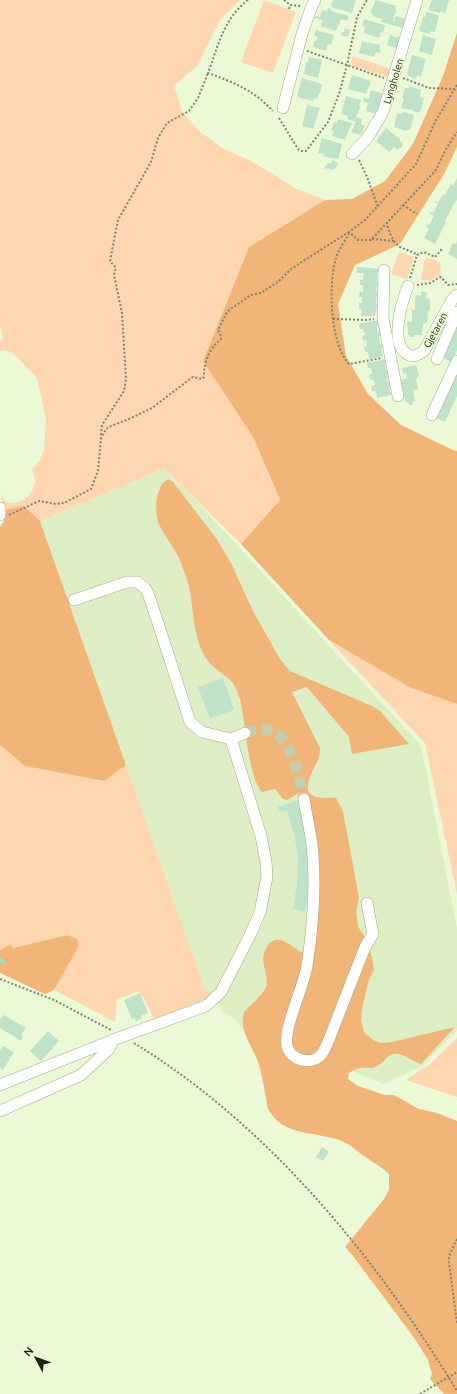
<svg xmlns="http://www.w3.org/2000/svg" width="457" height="1394" font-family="Ubuntu,sans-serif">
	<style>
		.built { fill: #deeec4 }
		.green { fill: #fed7b1 }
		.forest { fill: #f1b578 }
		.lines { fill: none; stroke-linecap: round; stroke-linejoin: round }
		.stream { stroke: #82f0e0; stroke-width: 3 }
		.building { fill: #c0e2c9 }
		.minor-tunnel { stroke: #c2ceaf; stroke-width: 11; stroke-dasharray: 11 5.5; stroke-linecap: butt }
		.minor-casing { stroke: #9fab8a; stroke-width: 12 }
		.path { stroke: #7d866e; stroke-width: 2; stroke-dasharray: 2 2; stroke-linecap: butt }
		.minor { stroke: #fff; stroke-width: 11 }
		.labels { text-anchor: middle; stroke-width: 3; stroke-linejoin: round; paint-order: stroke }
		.street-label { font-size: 10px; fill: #1d2215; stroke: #ebf9d6 }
	</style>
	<rect width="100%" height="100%" fill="#ebf9d6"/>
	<!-- built -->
	<polygon class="built" points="166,468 421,746 457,928 457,1030 422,1066 383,1084 348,1069 273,1071 235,1019 223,1012 204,986 40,521"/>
	<!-- green -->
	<g class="green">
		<path d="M0 0H240L220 20 198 65 174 86 182 111 198 130 222 148 251 161 297 189 325 200 249 247 203 361 253 437 280 501 241 544 195 499 165 468 40 521 24 506 3 510 1 494 6 502C19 506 33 496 35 482 35 478 33 473 32 469L39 461 44 451 46 419 37 378 13 353 4 350 0 351V341L3 340 0 324Z"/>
		<polygon points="264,0 296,12 273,73 241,62"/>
		<polygon points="353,56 391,69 388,77 350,65"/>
		<polygon points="399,252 414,257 407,279 391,274"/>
		<polygon points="426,258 434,259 440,262 441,276 430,281 421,280 424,261"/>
		<polygon points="329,640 411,688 457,704 457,894 425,743"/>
		<polygon points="0,745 25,766 104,781 126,765 204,986 211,995 204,1000 154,1019 140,991 117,999 115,1022 54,990 79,946 67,935 13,948 10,944 0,950"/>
		<polygon points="457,1038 457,1097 406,1080 430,1064"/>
	</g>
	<!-- forest -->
	<g class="forest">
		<polygon points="457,33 457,147 444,174 400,244 355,265 338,304 346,356 368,394 401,425 453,450 457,451 457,704 411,688 329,640 241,544 280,500 253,437 203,361 249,247 325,200 352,199 385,181 413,144 443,76"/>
		<path d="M168 479 173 482 216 538 231 563 253 611 280 659 290 671 372 706 380 711 409 744 352 754 349 737 307 687 292 692 320 748C320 751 320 754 319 757 316 767 297 793 317 797 323 799 329 797 336 798L343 811 359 898 356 911 358 927 364 935 372 957 374 970 369 979 362 1009 361 1021 364 1032 373 1040 381 1043 392 1042 455 1027 421 1064C412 1061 406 1055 397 1054 390 1052 385 1061 379 1065 372 1070 367 1067 360 1068 357 1068 352 1071 349 1073L348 1079 358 1086 385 1095H394L419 1109 437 1113 457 1121V1394H444L430 1379 432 1374 428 1360 415 1339 353 1256 345 1247 384 1199 389 1190V1174C382 1167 375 1164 367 1158 359 1153 350 1144 342 1141 316 1131 283 1137 268 1109 265 1094 263 1079 259 1065 254 1048 238 1031 244 1012 250 1005 261 997 265 989 272 975 255 961 269 944 279 933 291 946 301 952L305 950 311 942 303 794 299 793 287 800 283 799 275 789 262 792C247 774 246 723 240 699 237 692 235 685 230 680 221 672 209 665 204 655 193 634 194 614 190 592 189 582 184 573 181 563 177 550 159 530 157 518 155 504 156 487 168 479Z"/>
		<polygon points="24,506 40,521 126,765 104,781 25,766 0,745 0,527 4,521 3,510"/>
		<polygon points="67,935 77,939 79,946 54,990 45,994 0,973 0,950 10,944 13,948"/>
	</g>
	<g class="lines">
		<!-- stream -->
		<polyline class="stream" points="0,959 4,963"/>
	</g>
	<!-- building -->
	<g class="building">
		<polygon points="333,0 356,0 352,13 331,7"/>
		<polygon points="376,0 396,6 395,9 397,9 393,18 394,18 393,21 394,22 396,16 406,19 403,28 381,22 382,19 373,16 370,10 372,9"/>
		<polygon points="432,0 449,0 445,13 440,11 440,13 428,10"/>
		<polygon points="328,8 332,9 331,11 349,16 347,21 341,19 336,31 321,26 323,20 315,18 316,16 320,17 322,10 327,11"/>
		<polygon points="426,12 439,15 435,32 431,31 430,34 419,31 423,17 425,17"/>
		<polygon points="364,19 385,25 383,33 381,32 379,38 364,33 365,27 362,26"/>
		<polygon points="345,28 350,30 348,37 341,35 342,32 344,32"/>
		<polygon points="316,30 334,35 331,45 328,44 326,51 313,47 314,41 316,41 318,37 314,36"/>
		<polygon points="390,35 400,38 397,48 387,45"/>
		<polygon points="423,35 436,39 432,55 419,51"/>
		<polygon points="362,41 380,45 379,49 381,50 380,53 376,52 374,57 359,53"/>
		<polygon points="412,55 426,59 421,77 417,75 416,79 407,75"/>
		<polygon points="309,57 322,60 318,78 304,74 306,62 308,62"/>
		<polygon points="352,75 371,81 366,94 348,89"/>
		<polygon points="302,78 322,84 320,93 319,93 317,99 314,98 313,101 297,97"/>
		<polygon points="409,86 421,90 420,97 424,98 420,112 419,111 418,113 410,109 410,110 401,108 404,98 402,97 405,88 409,88"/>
		<polygon points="371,90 384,94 377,114 366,111 368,103 363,101 364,98 369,99"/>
		<polygon points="346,96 361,100 359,106 360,107 356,117 362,119 361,124 365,126 361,135 351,132 356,122 347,119 348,116 341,114"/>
		<polygon points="307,105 320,108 313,129 302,126"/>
		<polygon points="403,112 414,115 410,130 407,130 406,131 394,127 397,113 402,114"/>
		<polygon points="338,119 352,123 345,140 332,136 334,131 331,130 334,122 337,123"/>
		<polygon points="386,128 400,139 399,140 403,144 402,147 397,150 394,147 389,152 376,141"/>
		<polygon points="322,138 342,144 338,159 335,158 334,159 323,156 324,154 318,153"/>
		<polygon points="333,160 339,164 333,170 324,168 328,163 330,164"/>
		<polygon points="457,178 457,201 456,200 445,221 446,222 435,244 424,238 429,229 426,227 427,224 429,225 434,216 429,213 430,212 433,213 438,204 434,202 435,201 438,203 443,194 445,195 451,184 453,185"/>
		<polygon points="457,241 457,259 448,254 452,244 454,243 456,244"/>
		<polygon points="357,267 380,269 380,273 377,273 377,281 382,281 382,285 377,285 376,292 381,293 381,297 376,297 376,304 379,304 378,308 376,308 375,316 361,316 362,309 359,309 359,303 362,303 362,297 359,297 360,291 363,292 363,285 360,285 360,280 363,280 364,273 357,273"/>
		<polygon points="421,292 427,292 426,298 430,299 430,311 428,311 427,323 423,323 422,335 415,335 415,337 409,337 410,335 408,335 407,322 412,322 412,310 415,310 415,298 416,295 421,296"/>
		<polygon points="379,320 379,324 377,325 378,332 381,332 382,336 379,337 380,344 383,343 384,347 381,348 383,356 369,359 368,352 365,352 364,347 367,346 366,340 363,341 362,336 365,335 363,329 360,329 359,324"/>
		<polygon points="457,326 457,350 452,362 443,358"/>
		<polygon points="386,359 387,363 385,364 386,371 391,370 392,374 387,375 388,383 391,382 392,386 389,387 391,395 377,398 376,391 372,391 371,386 375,385 373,379 370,380 369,375 372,374 371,368 368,368 367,363"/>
		<polygon points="416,365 419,376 417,376 418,378 416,379 418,389 413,390 415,401 412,402 413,405 410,405 405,401 401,380 407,378 406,373 403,374 402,368"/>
		<polygon points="455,375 457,376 457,396 445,422 436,418"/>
		<polygon points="223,678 234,710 210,719 198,687"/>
		<polygon points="298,800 309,844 309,890 305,912 293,909 297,884 298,858 294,834 287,810 280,812 278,807"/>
		<polygon points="140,993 148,1013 141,1016 142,1018 136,1021 135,1018 132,1019 124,1000"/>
		<polygon points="4,1015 26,1028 21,1035 23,1037 21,1041 0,1028 0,1020"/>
		<polygon points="48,1031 59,1041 41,1061 30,1051"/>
		<polygon points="3,1046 14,1052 3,1070 0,1068 0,1051"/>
		<polygon points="322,1147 329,1152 323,1161 316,1157"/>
	</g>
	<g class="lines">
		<!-- minor-tunnel -->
		<path class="minor-tunnel" d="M245 733C290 715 296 769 304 799"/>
		<defs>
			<g id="minor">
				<polyline points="283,108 302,34 311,8 315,0"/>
				<polyline points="352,154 368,137 383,112 417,0"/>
				<polyline points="384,270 383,318 398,396"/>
				<path d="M408 286C402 302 389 342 407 354 413 358 418 355 424 351L452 300 457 295"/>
				<polyline points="437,359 457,312"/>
				<polyline points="432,415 457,361"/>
				<polyline points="0,508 0,515"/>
				<polyline points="74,600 127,582 137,582 145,588 148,593 158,623 190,722 202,732 231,739"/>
				<path d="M304 799C306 812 309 825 311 838 317 879 313 926 307 966 304 986 283 1029 287 1046 290 1060 311 1066 321 1055 324 1051 326 1046 328 1042L365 947 373 934 367 903"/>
				<polyline points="0,1085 113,1040 206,1006 221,992 251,933 260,912 267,877 266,862 261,836 231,739 245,733"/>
				<polyline points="0,1111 81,1075 109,1049 113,1040"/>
			</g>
		</defs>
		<!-- minor casing -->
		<use href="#minor" class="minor-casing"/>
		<!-- path -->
		<g class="path">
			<path d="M248 0C224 18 218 46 208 73 235 83 253 90 273 111"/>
			<polyline points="284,0 290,5 301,6"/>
			<polyline points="289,9 290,5"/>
			<polyline points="307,51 384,78"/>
			<polyline points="403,78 429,88 454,89"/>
			<polyline points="457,85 435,122 416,164 365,220 349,232 358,240 371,240 436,170 446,149 457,132"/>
			<polyline points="279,118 298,149 301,151 306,151 328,122 339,94 347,65 357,17 367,0"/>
			<polyline points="359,160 367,177 378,207"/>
			<polyline points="403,205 417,214"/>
			<path d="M387 222C388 230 393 243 400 247 406 250 412 251 417 255"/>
			<path d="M349 233C345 242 338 250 336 258 328 284 330 344 349 364L382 358"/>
			<polyline points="372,239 395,241"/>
			<polyline points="410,278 417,255 424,252 435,257 442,249"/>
			<polyline points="417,285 430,283 441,277 448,285 457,284"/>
			<polyline points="333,319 366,320 374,319"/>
			<polyline points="101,435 102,425 124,391 126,379 122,313 114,275 116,268 110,261 118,220 151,162 158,138 167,123 189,111 198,98 208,73"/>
			<path d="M9 515 39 501 56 504 64 503 91 489 98 471 101 438 106 429 111 426 129 419 152 408 190 379 193 377 202 379 204 377C204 361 209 349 221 339V336L218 330 227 312 232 308 251 295 261 293 278 282 290 270 300 263 349 232"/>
			<polyline points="0,979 54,1000 111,1030"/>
			<path d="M134 1043C269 1126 375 1256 457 1391"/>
			<polyline points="457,1239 449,1256 449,1263 457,1323"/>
			<polyline points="420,1394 457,1372"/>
		</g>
		<!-- minor -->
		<use href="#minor" class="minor"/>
	</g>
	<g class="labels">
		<!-- street labels -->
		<g class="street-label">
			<text transform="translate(393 81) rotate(-73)" y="4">Lyngholen</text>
			<text transform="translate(435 330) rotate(-61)" y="4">Gjetaren</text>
		</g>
	</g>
	<!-- north arrow -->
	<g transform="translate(36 1358) rotate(311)" stroke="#ebf9d6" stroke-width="3" paint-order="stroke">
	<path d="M0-3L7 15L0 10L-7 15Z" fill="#1d2215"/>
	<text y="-6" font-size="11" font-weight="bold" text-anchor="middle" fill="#1d2215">N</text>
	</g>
</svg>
